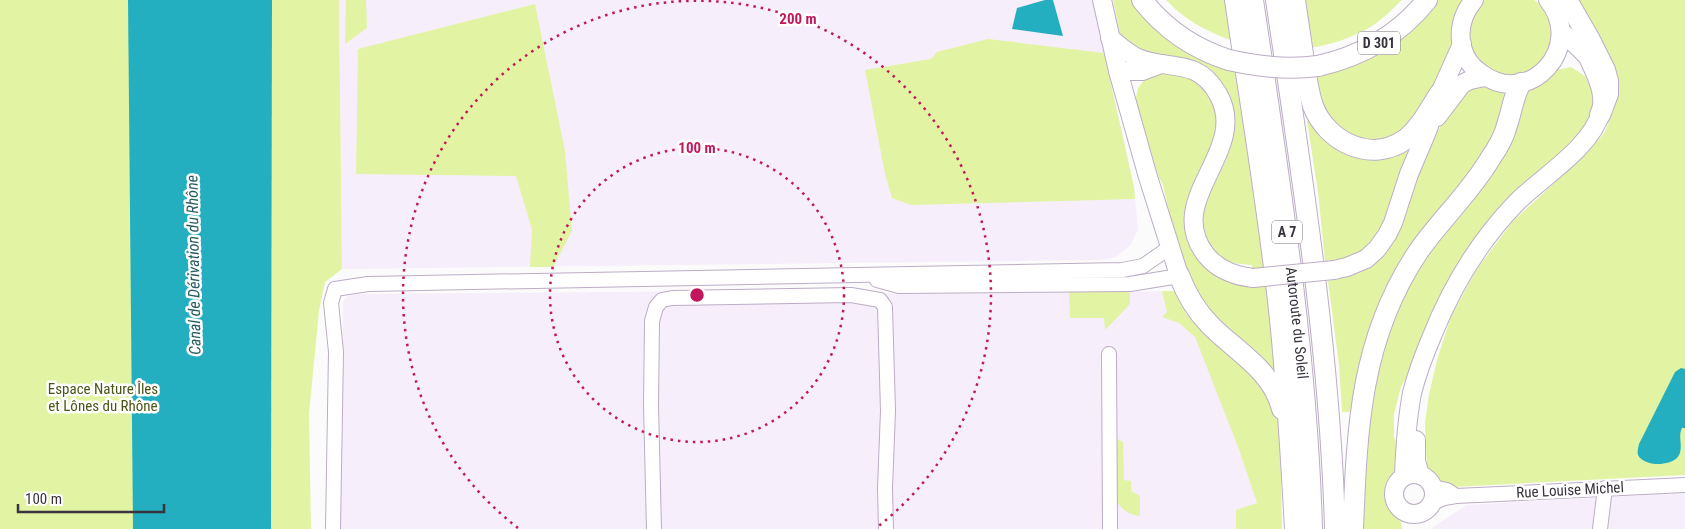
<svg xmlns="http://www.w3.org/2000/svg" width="1685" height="529" font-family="'Roboto Condensed',sans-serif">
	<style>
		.built { fill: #f6eefb }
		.green { fill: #e2f4a4 }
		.water { fill: #24afc0 }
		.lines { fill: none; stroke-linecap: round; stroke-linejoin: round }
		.minor-casing { stroke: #bcadc6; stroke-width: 16 }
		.major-casing { stroke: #bcadc6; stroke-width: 20 }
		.highway-casing { stroke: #bcadc6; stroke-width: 22 }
		.minor { stroke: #fff; stroke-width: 14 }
		.major { stroke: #fff; stroke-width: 18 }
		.highway { stroke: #fff; stroke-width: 20 }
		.major-bridge-casing { stroke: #bcadc6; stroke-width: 20; stroke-linecap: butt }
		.highway-bridge-casing { stroke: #bcadc6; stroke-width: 22; stroke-linecap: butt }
		.major-bridge { stroke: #fff; stroke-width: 18 }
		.highway-bridge { stroke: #fff; stroke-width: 20 }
		.ring { fill: none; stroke: #c2185b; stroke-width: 2.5; stroke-dasharray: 2.5 5 }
		.labels { text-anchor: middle; stroke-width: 5; stroke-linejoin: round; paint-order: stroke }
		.shield { fill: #fff; stroke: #747077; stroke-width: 1 }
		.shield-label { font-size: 14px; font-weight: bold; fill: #39333d }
		.street-label { font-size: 15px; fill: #39333d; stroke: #fff }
		.park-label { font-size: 15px; fill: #4a5517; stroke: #fff }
		.water-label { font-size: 16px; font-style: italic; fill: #265a62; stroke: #fff }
		.centre { fill: #c2185b; stroke: #fff; stroke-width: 2.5 }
		.ring-label { font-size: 15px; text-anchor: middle; font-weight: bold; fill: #c2185b; stroke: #fff; stroke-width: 5; stroke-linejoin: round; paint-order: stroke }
	</style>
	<rect width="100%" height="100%" fill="#fbfbfb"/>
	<!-- built -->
	<g class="built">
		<polygon points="339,0 1093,0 1134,187 1138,229 1131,245 1116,257 1102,260 342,269"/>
		<polygon points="849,290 892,294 1176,291 1207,364 1238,447 1257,503 1260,529 339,529 343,302 347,297 355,294"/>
		<polygon points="1685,493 1685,529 1430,529 1467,505"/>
	</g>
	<!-- green -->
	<g class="green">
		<polygon points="0,0 204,0 207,529 0,529"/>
		<polygon points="272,0 339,0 342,269 325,282 319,311 309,414 311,529 271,529"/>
		<polygon points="346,0 366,0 367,28 345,44"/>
		<path d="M1113 0H1133L1238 72 1259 200 1280 424 1282 529H1236V510L1257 503 1238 447 1195 337 1179 323 1162 317 1167 312 1162 291H1176L1187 316V313L1204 305 1186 270 1174 236 1163 185 1159 178 1135 102 1138 88 1144 80 1155 75 1177 73 1194 79 1212 97 1219 120 1215 139 1186 218 1192 247 1203 262 1225 281 1227 280 1253 285 1252 265C1242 264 1231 264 1222 259 1207 249 1198 221 1204 204 1212 184 1226 166 1231 145 1236 125 1231 107 1224 89L1130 50 1120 35Z"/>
		<path d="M1166 0H1229L1236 42C1209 33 1186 21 1166 0Z"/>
		<path d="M1300 0H1402C1393 8 1385 17 1375 24 1355 37 1332 45 1308 48Z"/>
		<polygon points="1438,0 1465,0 1454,49 1428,99 1401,136 1367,145 1326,119 1312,77 1427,13"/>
		<polygon points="1484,0 1534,0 1540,4 1548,16 1552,30 1551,45 1545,58 1534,69 1521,75 1508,77 1483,67 1468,45 1470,19 1476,7"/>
		<polygon points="1574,0 1685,0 1685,475 1453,487 1438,483 1427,471 1425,423 1429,394 1437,360 1451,316 1477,269 1513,221 1588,152 1604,133 1614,110 1616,83"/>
		<polygon points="535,4 565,151 572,231 553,267 530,267 532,230 516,176 356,174 358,49"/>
		<polygon points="988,39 1104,53 1134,187 1135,199 911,205 892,198 885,174 865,70 931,59 937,52"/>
		<polygon points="1571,67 1585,76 1594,95 1591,114 1582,134 1497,213 1401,387 1394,414 1394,437 1400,452 1397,473 1388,486 1388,499 1394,510 1400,517 1402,529 1361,529 1367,413 1378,355 1402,293 1525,93 1542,84 1557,70"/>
		<polygon points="1479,86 1508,93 1501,126 1485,158 1406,263 1354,412 1342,412 1339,365 1328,281 1359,273 1388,251 1405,212 1431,143 1456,100 1466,91"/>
		<polygon points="1313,119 1387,156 1408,150 1383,227 1367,246 1354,257 1325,261 1318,192 1307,121"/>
		<polygon points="1130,291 1130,304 1105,330 1104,318 1070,318 1069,292"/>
		<path d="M1114 437 1123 442 1124 480 1131 481V491L1140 496V516C1129 515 1123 510 1116 501Z"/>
	</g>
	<!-- water -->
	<g class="water">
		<polygon points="128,0 272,0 271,529 133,529"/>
		<polygon points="1045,0 1053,0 1063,36 1012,29 1017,8"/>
		<path d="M1681 368 1685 369V428H1682C1677 437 1685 449 1677 458 1669 466 1644 467 1638 455 1637 452 1638 448 1639 444L1675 372Z"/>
	</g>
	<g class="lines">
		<defs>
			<g id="minor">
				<polyline points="877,280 899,286 1130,284 1173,277 1179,275"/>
				<polyline points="1109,354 1110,529"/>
				<polyline points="1433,487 1447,490 1456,496"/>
				<polyline points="1433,503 1444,498 1456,496 1685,485"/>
				<polyline points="333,529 336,352 331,303 335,289 368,284 1122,270 1143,266 1169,248"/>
				<polyline points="654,529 651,405 652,321 656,307 662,300 672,298 851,295 880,300 885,307 888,411 885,488 886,529"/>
				<polyline points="1600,529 1605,488"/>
			</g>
			<g id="major">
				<polyline points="1102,0 1118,71 1148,177 1179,275"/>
				<path d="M1474 0C1463 13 1458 30 1462 47 1465 58 1472 68 1482 74 1530 109 1586 46 1548 0"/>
				<path d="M1110 38C1119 45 1128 54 1138 58 1169 71 1197 57 1218 94 1251 151 1162 199 1206 255 1218 270 1235 276 1253 278"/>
				<polyline points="1118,71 1142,71 1161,64"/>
				<polyline points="1437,117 1462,84 1470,80 1485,77"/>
				<polyline points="1334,270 1347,267 1366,259 1377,249 1387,235 1393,223 1409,174 1428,129 1440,93 1462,44"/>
				<polyline points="1416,440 1416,461 1420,475"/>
				<circle cx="1414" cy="494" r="20"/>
				<path d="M1404 476C1405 448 1407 420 1412 393 1417 373 1424 355 1432 336 1452 286 1479 241 1517 202 1543 176 1591 148 1601 112 1605 95 1599 82 1593 68 1590 63 1590 59 1586 55 1578 46 1569 39 1561 31"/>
			</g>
			<g id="highway">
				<path d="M1142 0C1164 28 1194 49 1229 60"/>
				<path d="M1235 0C1250 103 1268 207 1279 310 1287 383 1291 456 1295 529"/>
				<path id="s1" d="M1253 0C1279 176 1307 351 1312 529"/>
				<path d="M1276 0C1302 176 1330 351 1335 529"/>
				<path d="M1295 0C1298 20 1301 40 1304 61 1306 76 1308 91 1313 106 1327 142 1371 164 1406 139 1421 127 1430 108 1440 93"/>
				<polyline points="1567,0 1589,38 1605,70 1608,81 1608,94 1600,115"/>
				<path d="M1318 66C1362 56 1399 35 1427 0"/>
				<path d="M1179 275C1186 294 1196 311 1211 326 1237 352 1273 371 1282 409"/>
				<path d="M1353 529C1357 429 1360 339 1418 252 1440 220 1470 193 1490 159 1497 149 1504 138 1507 125 1512 111 1513 96 1521 83"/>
			</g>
		</defs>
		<!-- minor casing -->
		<use href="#minor" class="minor-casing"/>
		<!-- major casing -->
		<use href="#major" class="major-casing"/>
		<!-- highway casing -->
		<use href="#highway" class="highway-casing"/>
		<!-- minor -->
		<use href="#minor" class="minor"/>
		<!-- major -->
		<use href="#major" class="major"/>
		<!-- highway -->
		<use href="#highway" class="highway"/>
		<defs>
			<polyline id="major-bridge" points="1253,278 1334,270"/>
			<path id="highway-bridge" d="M1229 60C1259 67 1287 70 1318 66"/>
		</defs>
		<!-- major-bridge casing -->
		<use href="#major-bridge" class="major-bridge-casing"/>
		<!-- highway-bridge casing -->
		<use href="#highway-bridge" class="highway-bridge-casing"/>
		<!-- major-bridge -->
		<use href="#major-bridge" class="major-bridge"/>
		<!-- highway-bridge -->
		<use href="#highway-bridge" class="highway-bridge"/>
	</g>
	<!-- distance rings -->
	<g class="ring">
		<circle cx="697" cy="295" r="147"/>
		<path d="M518 528A294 294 0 1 1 876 528"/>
	</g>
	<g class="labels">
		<!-- shield labels -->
		<g class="shield">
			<rect x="1358" y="31.5" width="42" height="23" rx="4"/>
			<rect x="1272" y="220.5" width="30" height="23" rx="4"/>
		</g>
		<g class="shield-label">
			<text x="1379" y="48">D 301</text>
			<text x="1287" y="237">A 7</text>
		</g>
		<!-- street labels -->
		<g class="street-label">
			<text dy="5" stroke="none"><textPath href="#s1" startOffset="326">Autoroute du Soleil</textPath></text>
			<text transform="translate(1570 490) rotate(-3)" y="5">Rue Louise Michel</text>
		</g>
		<!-- park labels -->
		<g class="park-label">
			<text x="103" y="394">Espace Nature Îles<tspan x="103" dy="17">et Lônes du Rhône</tspan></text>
		</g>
		<!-- water labels -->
		<g class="water-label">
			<text transform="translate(193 265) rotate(-91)" y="6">Canal de Dérivation du Rhône</text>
		</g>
	</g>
	<circle cx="697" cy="295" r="8" class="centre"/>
	<g class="ring-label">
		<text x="798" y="24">200 m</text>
		<text x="697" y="153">100 m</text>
	</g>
	<!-- scale -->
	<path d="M18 504v8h146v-8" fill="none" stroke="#39333d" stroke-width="2.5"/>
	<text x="25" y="504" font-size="15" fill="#39333d" stroke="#ffffff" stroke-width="4" paint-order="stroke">100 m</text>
</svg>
